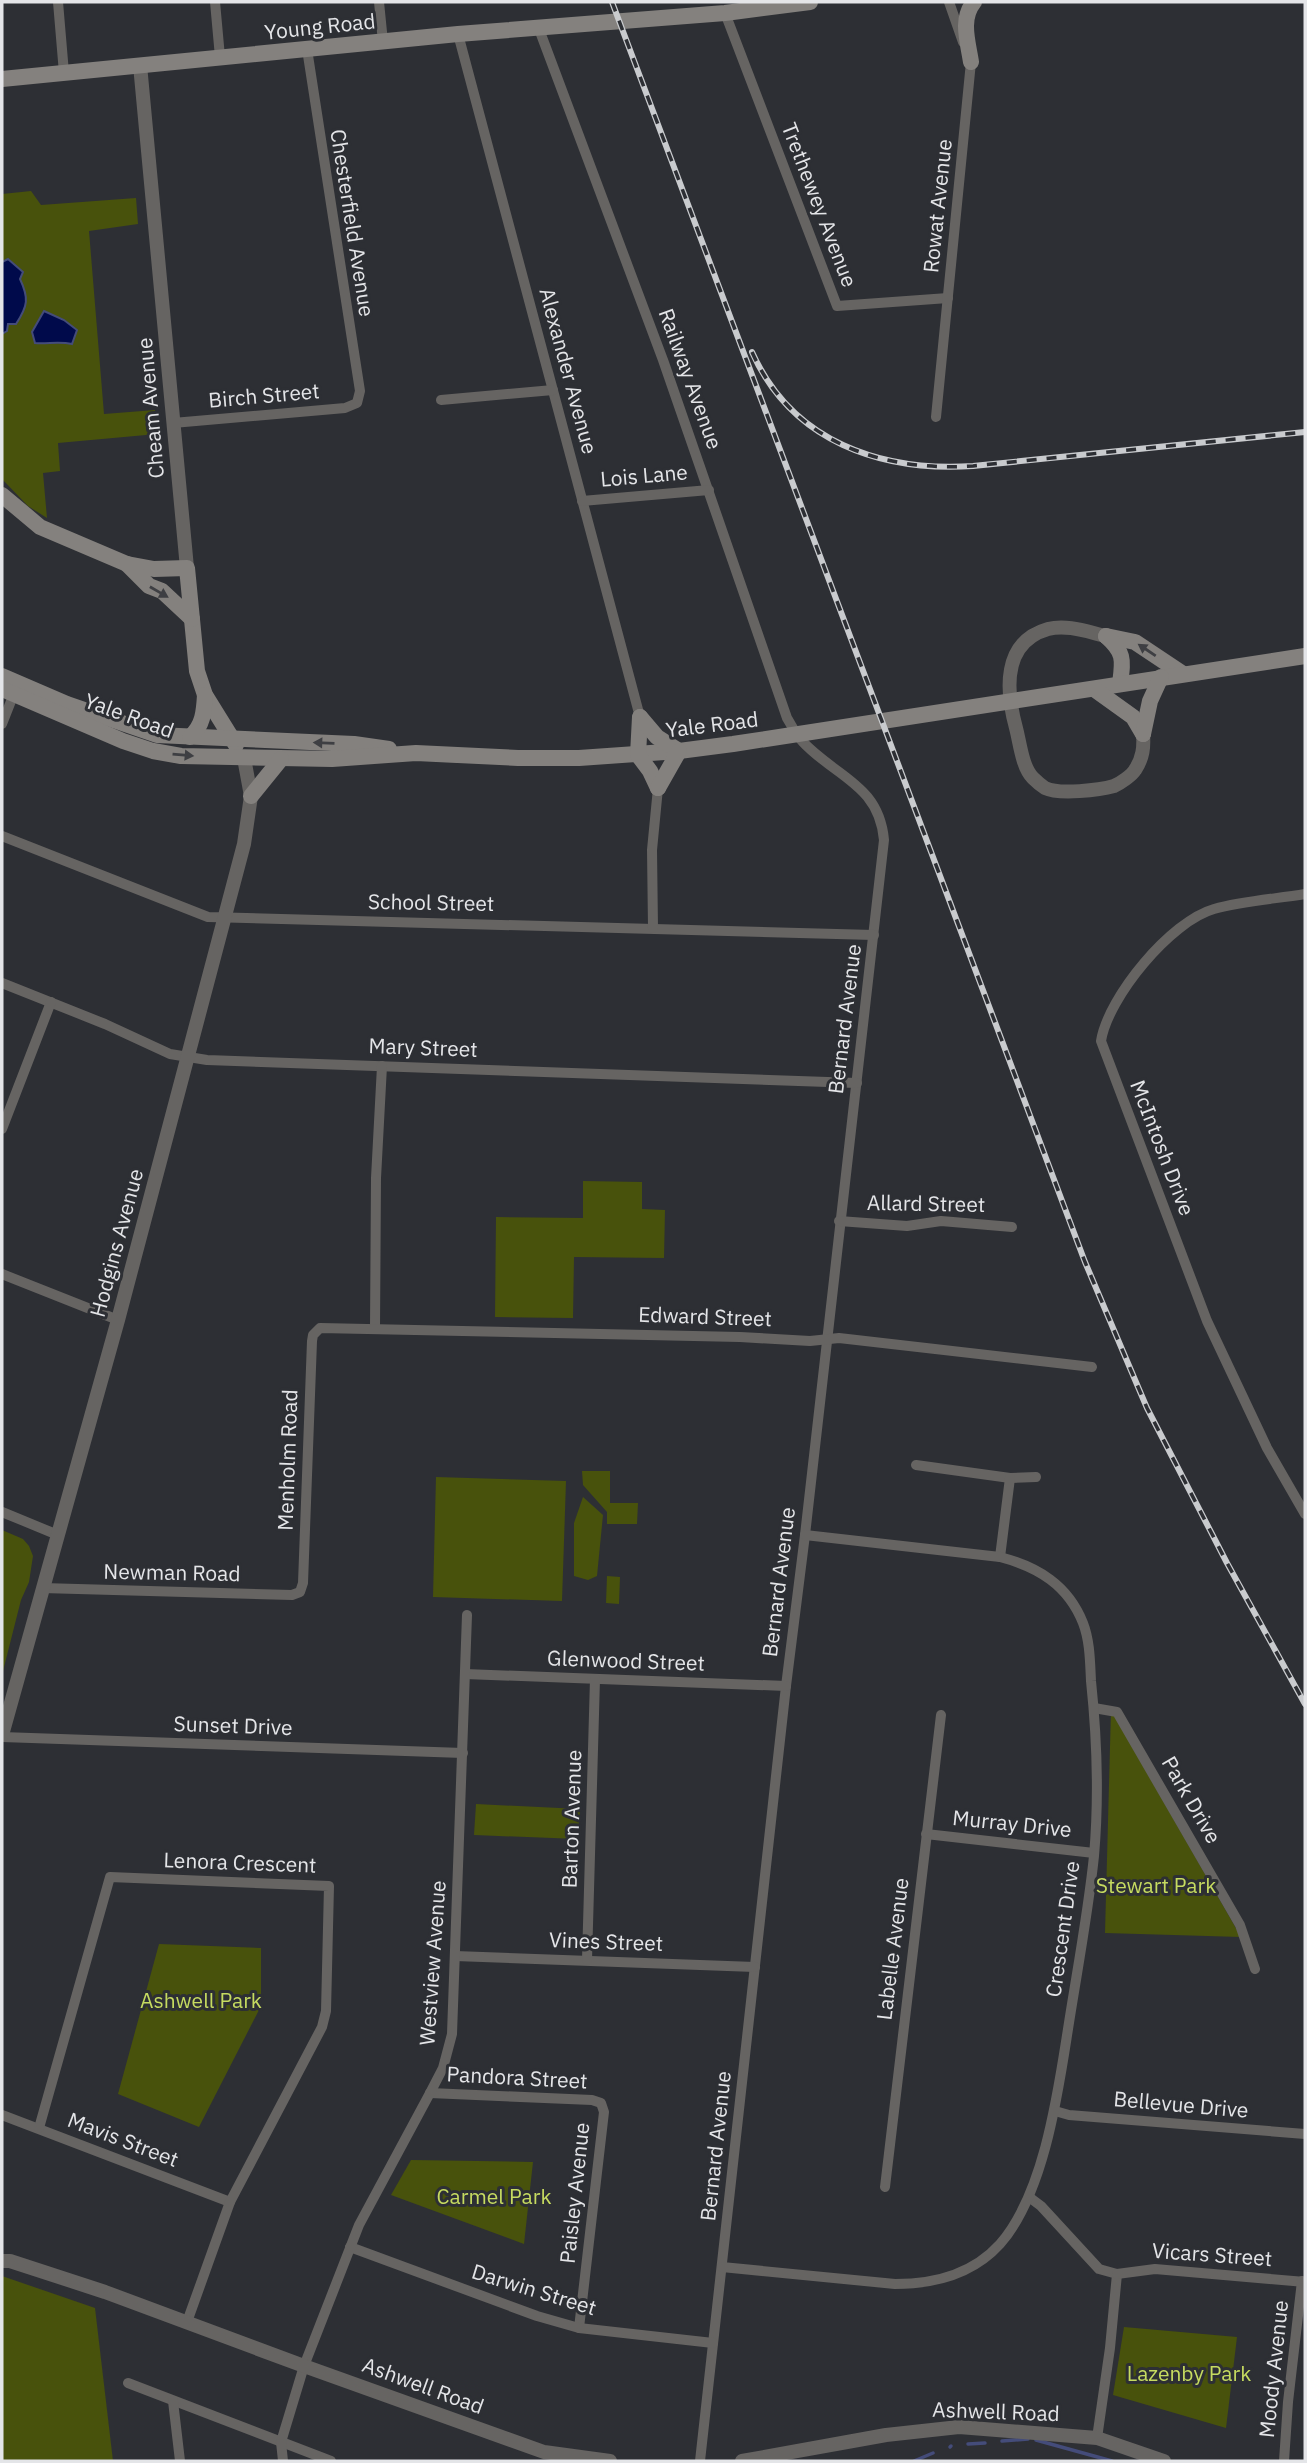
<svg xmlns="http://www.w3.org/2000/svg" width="1307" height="2463" font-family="'IBM Plex Sans',sans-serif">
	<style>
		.green { fill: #48520c }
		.water { fill: #000a4b; stroke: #444c7a; stroke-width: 2 }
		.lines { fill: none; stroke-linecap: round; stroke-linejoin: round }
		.stream { stroke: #444c7a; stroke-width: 3.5 }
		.minor { stroke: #666462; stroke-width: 10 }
		.tertiary { stroke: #666462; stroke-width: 14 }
		.secondary { stroke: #84817e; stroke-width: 16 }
		.rail-casing { stroke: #c9cbce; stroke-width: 6 }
		.rail { stroke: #2d2f34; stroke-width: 3.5; stroke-dasharray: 10; stroke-linecap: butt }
		.oneway { fill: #3e3f43 }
		.labels { text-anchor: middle; stroke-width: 6; stroke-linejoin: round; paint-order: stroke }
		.street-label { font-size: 21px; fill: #e4e5e8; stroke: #2d2f34 }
		.park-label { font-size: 21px; fill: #c6db60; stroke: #2d2f34 }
	</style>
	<rect width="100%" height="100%" fill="#2d2f34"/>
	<!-- green -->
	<g class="green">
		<polygon points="31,191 41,205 136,198 138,224 89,231 104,414 155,410 157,434 58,443 60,471 43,473 47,518 28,506 2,479 2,194"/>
		<polygon points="583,1181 642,1182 642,1209 665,1210 664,1258 574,1257 573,1318 495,1317 496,1217 583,1218"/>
		<polygon points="582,1471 610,1471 610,1503 638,1503 637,1524 607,1524 607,1512 583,1485"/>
		<polygon points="436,1477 566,1481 562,1601 433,1597"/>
		<polygon points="583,1497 603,1515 597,1576 588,1580 574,1576 574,1523"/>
		<polygon points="2,1530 23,1539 29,1546 33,1556 29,1582 21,1600 2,1675"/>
		<polygon points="607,1576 620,1577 619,1604 606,1603"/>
		<polygon points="1111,1710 1241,1937 1105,1933"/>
		<polygon points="476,1804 580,1809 578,1839 474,1835"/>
		<polygon points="159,1944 261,1948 261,2006 199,2127 118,2094"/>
		<polygon points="411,2160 533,2162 524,2244 391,2195"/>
		<polygon points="2,2276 95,2308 113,2461 2,2461"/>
		<polygon points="1124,2327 1237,2337 1226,2428 1113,2395"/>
	</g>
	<!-- water -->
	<g class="water">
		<path d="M8 259 23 272 20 279C29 298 28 306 16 324H8L7 331 2 334V262Z"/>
		<path d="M44 311 64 320 77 330 72 344C59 341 48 344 35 343L32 332Z"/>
	</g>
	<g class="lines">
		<!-- stream -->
		<g class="stream">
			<polyline points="1036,2440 1112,2461"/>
			<polyline points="1002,2441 1028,2439"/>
			<polyline points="968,2444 985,2443"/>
			<polyline points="950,2447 951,2446"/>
			<polyline points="914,2461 933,2453"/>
		</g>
		<!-- minor -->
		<g class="minor">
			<polyline points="58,2 64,73"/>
			<polyline points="215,2 220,57"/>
			<polyline points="379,2 383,42"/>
			<polyline points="949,2 963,42"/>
			<polyline points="725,13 837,306 948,298"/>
			<path d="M539 29 663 360 787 718C792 726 796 735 802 741 835 777 879 784 884 840L805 1535 786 1686 700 2461"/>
			<polyline points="458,34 640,717"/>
			<polyline points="441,400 553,390"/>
			<polyline points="936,417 971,62 969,57"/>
			<polyline points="173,423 345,408 357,403 360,391 307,49"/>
			<polyline points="582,501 709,490"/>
			<polyline points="2,724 15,691"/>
			<polyline points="2,836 208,917 874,935"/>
			<path d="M1305 894C1275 899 1243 901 1214 909 1171 921 1108 997 1101 1041L1207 1321 1267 1448 1305 1514"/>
			<polyline points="653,928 652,850 658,788"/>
			<polyline points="2,983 105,1024 170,1054 207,1060 857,1083"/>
			<polyline points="2,1129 51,1002"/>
			<polyline points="839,1221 907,1226 941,1221 1012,1227"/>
			<polyline points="2,1274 118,1320"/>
			<polyline points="375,1328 376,1178 382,1066"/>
			<polyline points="916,1465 1010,1478 1036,1477"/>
			<polyline points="2,1512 58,1535"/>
			<polyline points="1000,1557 1010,1478"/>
			<polyline points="42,1588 292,1595 300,1592 303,1583 312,1341 313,1335 320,1328 740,1337 810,1341 839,1338 1092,1367"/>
			<polyline points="465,1674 786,1686"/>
			<polyline points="1094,1708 1117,1712 1240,1925 1255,1969"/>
			<polyline points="2,1737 463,1753"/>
			<polyline points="926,1834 1094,1853"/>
			<polyline points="455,1956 755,1967"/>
			<polyline points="587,1960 595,1679"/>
			<polyline points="430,2093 592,2100 601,2103 604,2112 579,2328"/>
			<polyline points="1055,2111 1069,2115 1305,2134"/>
			<polyline points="2,2115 230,2202"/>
			<polyline points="39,2128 110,1877 329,1886 326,2011 322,2027 230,2202 187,2322"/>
			<polyline points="885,2187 941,1715"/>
			<polyline points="1029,2197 1041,2206 1099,2269 1117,2274 1110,2348 1097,2438"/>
			<polyline points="350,2247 537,2316 579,2328 713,2343"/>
			<path d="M722 2267 895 2284C934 2284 973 2274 1000 2244 1044 2194 1058 2093 1068 2029 1077 1971 1088 1914 1094 1856 1099 1799 1097 1738 1091 1681 1090 1662 1090 1641 1083 1623 1068 1585 1038 1567 1000 1557L805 1535"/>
			<polyline points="1117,2274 1155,2269 1305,2282"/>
			<polyline points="128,2383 331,2461"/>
			<polyline points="173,2401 180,2461"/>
			<polyline points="283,2461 281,2442 304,2366 359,2225 430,2093 443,2068 452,2034 467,1615"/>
			<polyline points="1284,2461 1288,2402 1302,2281"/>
		</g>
		<!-- tertiary -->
		<g class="tertiary">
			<polyline points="140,65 187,568"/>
			<path d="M1106 636C1088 632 1067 624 1048 629 1002 642 1006 691 1016 728 1020 743 1022 767 1033 778 1036 781 1042 786 1045 788 1059 795 1100 790 1114 786 1121 783 1132 775 1135 770 1143 758 1144 747 1143 734"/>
			<polyline points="2,1735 118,1320 244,844 251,796 244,758"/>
			<polyline points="2,2261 10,2261 105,2292 304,2366 544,2452 610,2461"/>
			<polyline points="742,2461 886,2435 959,2427 1097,2438 1164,2461"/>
		</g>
		<!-- secondary -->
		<g class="secondary">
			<path d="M971 62C968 42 960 19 974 2"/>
			<polyline points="2,79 458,34 725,13 810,2"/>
			<polyline points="2,495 40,527 127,564 154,569 187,568 197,671 205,695 236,745"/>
			<polyline points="127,564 149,586 162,591 192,619"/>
			<polyline points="1106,636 1135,642 1183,674"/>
			<path d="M1106 636C1125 653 1123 660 1120 684"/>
			<polyline points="2,676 67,704 157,735 354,744 389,749"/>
			<polyline points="2,689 123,741 153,751 181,756 332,759 416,753 518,758 579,758 679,751 733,744 1305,656"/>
			<polyline points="1094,689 1133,717 1143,734"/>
			<polyline points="640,717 638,755 650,771 658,788"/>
			<polyline points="640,717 657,737 679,751"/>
			<polyline points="1143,734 1150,701 1161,677"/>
			<path d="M190 737C203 726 204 712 205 695"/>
			<polyline points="658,788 679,751"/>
			<polyline points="251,796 281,759"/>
		</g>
		<defs>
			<g id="rail">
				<polyline points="612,2 1085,1262 1147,1408 1227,1563 1305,1704"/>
				<path d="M752 352C792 442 881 472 973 466L1305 432"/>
			</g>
		</defs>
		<!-- rail casing -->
		<use href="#rail" class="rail-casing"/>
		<!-- rail -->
		<use href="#rail" class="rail"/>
	</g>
	<!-- one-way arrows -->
	<defs><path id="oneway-solid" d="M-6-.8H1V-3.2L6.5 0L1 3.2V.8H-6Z" transform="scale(1.75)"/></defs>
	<g class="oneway">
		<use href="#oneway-solid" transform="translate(159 592) rotate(30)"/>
		<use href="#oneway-solid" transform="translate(1147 650) rotate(-146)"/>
		<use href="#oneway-solid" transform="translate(324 743) rotate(-178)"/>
		<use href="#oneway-solid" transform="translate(183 755) rotate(5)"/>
	</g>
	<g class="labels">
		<!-- street labels -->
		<g class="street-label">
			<text transform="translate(320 27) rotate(-6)" y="7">Young Road</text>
			<text transform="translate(819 205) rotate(69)" y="7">Trethewey Avenue</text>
			<text transform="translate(938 206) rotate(-84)" y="7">Rowat Avenue</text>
			<text transform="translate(352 223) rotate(81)" y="7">Chesterfield Avenue</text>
			<text transform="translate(568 371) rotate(75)" y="7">Alexander Avenue</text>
			<text transform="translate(690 379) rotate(70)" y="7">Railway Avenue</text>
			<text transform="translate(264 396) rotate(-5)" y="7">Birch Street</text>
			<text transform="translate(151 408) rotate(-95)" y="7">Cheam Avenue</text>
			<text transform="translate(644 476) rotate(-5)" y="7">Lois Lane</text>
			<text transform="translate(129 716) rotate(20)" y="7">Yale Road</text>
			<text transform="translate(712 725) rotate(-7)" y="7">Yale Road</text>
			<text transform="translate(431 903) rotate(1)" y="7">School Street</text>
			<text transform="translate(845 1019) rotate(-83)" y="7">Bernard Avenue</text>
			<text transform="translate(423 1048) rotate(2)" y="7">Mary Street</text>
			<text transform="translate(1162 1148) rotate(69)" y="7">McIntosh Drive</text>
			<text transform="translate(926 1204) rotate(1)" y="7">Allard Street</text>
			<text transform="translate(117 1243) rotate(-75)" y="7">Hodgins Avenue</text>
			<text transform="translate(705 1317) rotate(2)" y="7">Edward Street</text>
			<text transform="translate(288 1460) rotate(-88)" y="7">Menholm Road</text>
			<text transform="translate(172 1573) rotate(1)" y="7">Newman Road</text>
			<text transform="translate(779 1582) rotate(-83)" y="7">Bernard Avenue</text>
			<text transform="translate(626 1661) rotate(2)" y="7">Glenwood Street</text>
			<text transform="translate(233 1726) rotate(2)" y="7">Sunset Drive</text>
			<text transform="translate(1191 1800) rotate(60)" y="7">Park Drive</text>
			<text transform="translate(572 1819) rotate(-88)" y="7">Barton Avenue</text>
			<text transform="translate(1012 1824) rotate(6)" y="7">Murray Drive</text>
			<text transform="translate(240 1863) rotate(2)" y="7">Lenora Crescent</text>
			<text transform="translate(1063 1929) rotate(-82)" y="7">Crescent Drive</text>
			<text transform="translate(606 1942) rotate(2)" y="7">Vines Street</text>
			<text transform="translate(893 1949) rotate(-83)" y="7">Labelle Avenue</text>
			<text transform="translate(433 1963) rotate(-86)" y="7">Westview Avenue</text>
			<text transform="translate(517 2078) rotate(3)" y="7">Pandora Street</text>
			<text transform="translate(1181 2105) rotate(5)" y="7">Bellevue Drive</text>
			<text transform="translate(123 2140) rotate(21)" y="7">Mavis Street</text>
			<text transform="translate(716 2146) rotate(-84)" y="7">Bernard Avenue</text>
			<text transform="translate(575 2193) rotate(-84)" y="7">Paisley Avenue</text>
			<text transform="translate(1212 2255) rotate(4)" y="7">Vicars Street</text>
			<text transform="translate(534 2290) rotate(17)" y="7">Darwin Street</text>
			<text transform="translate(1274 2369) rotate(-84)" y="7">Moody Avenue</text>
			<text transform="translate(423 2386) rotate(20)" y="7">Ashwell Road</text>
			<text transform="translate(996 2412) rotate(2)" y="7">Ashwell Road</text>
		</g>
		<!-- park labels -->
		<g class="park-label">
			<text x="1156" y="1893">Stewart Park</text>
			<text x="201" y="2008">Ashwell Park</text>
			<text x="494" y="2204">Carmel Park</text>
			<text x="1189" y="2381">Lazenby Park</text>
		</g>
	</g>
	<!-- border -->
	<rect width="1307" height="2463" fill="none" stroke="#e4e5e8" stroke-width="7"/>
</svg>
